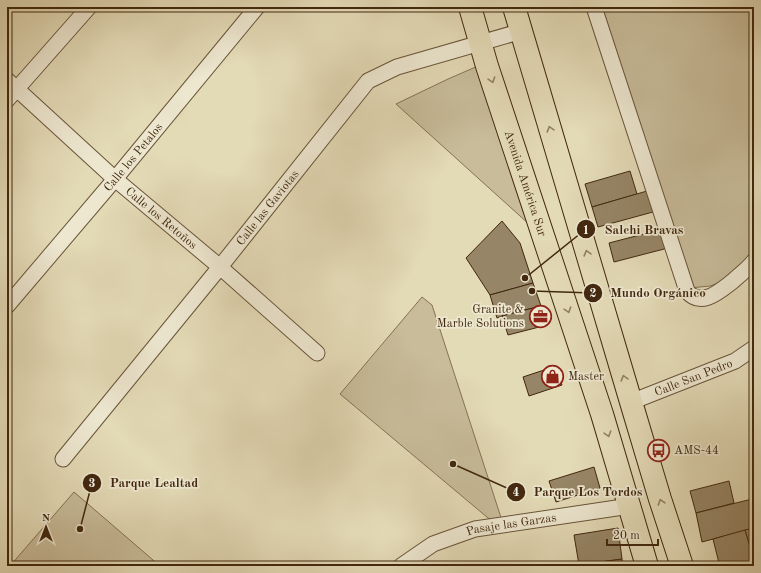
<svg xmlns="http://www.w3.org/2000/svg" width="761" height="573" font-family="'Old Standard TT',serif">
	<style>
		.green { fill: #c8bc9a; stroke: #857254 }
		.building { fill: #968566; stroke: #42280f }
		.lines { fill: none; stroke-linecap: round; stroke-linejoin: round }
		.street-casing { stroke: #6a5439; stroke-width: 17 }
		.primary-casing { stroke: #42280f; stroke-width: 24 }
		.street { stroke: #ede7d0; stroke-width: 15 }
		.primary { stroke: #e3dab6; stroke-width: 22 }
		.oneway { stroke: #928162 }
		.labels { text-anchor: middle; stroke-width: 3.5; stroke-linejoin: round; paint-order: stroke }
		.street-label { font-size: 12px; fill: #42280f; stroke: #ede7d0 }
		.poi-label { font-size: 12px; fill: #42280f; stroke: #ede7d0; text-anchor: start }
		.leader { fill: none; stroke: #42280f; stroke-width: 1.5 }
		.callout-dot { fill: #42280f; stroke: #ede7d0; stroke-width: 1.5 }
		.mark-label { font-size: 12px; text-anchor: middle; font-weight: bold; fill: #fff }
		.callout-label { font-size: 13px; text-anchor: middle; font-weight: bold; fill: #42280f; stroke: #ede7d0; stroke-width: 3.5; stroke-linejoin: round; paint-order: stroke }
	</style>
	<rect width="100%" height="100%" fill="#e3dab6"/>
	<filter id="stains"><feTurbulence type="fractalNoise" baseFrequency=".005" numOctaves="4"/><feColorMatrix values="0 0 0 0 .2 0 0 0 0 .09 0 0 0 0 .02 0 0 0 .5 -.17"/></filter>
	<radialGradient id="worn" r=".72"><stop offset=".6" stop-color="#630" stop-opacity="0"/><stop offset="1" stop-color="#630" stop-opacity=".3"/></radialGradient>
	<!-- green -->
	<g class="green">
		<polygon points="596,7 754,7 754,251 729,279 710,286 690,288"/>
		<polygon points="478,66 530,225 396,104 448,79"/>
		<polygon points="422,297 432,305 506,533 340,394"/>
		<polygon points="74,492 160,566 10,566"/>
	</g>
	<!-- building -->
	<g class="building">
		<polygon points="630,171 637,194 592,207 585,184"/>
		<polygon points="647,191 653,212 598,227 592,207"/>
		<polygon points="502,221 520,243 533,283 490,295 466,258"/>
		<polygon points="663,229 668,248 614,262 609,243"/>
		<polygon points="533,283 541,306 502,316 497,318 490,295"/>
		<polygon points="541,306 547,325 508,335 502,316"/>
		<polygon points="556,366 562,385 529,396 523,377"/>
		<polygon points="594,467 600,488 556,502 549,481"/>
		<polygon points="729,481 734,503 696,513 690,491"/>
		<polygon points="752,499 754,505 754,528 702,542 696,513"/>
		<polygon points="618,528 622,559 579,565 574,535"/>
		<polygon points="754,528 754,561 745,530"/>
		<polygon points="745,530 754,561 754,566 724,566 719,563 713,539"/>
		<polygon points="622,559 623,566 579,566 579,565"/>
	</g>
	<g class="lines">
		<defs>
			<g id="street">
				<path d="M594 7 687 291C701 309 721 290 733 281 740 274 748 269 754 261"/>
				<path id="s1" d="M7 80 115 179 220 267 317 353"/>
				<polyline points="7,100 89,7"/>
				<path id="s2" d="M7 306 115 179 257 7"/>
				<path id="s3" d="M631 402 735 361 754 348"/>
				<path id="s4" d="M63 459 220 267 368 81 397 67 522 31"/>
				<path id="s5" d="M401 566 433 544 475 529 630 506"/>
			</g>
			<g id="primary">
				<path id="s6" d="M470 7 487 66 602 414 647 566"/>
				<polyline points="514,7 631,402 660,499 682,566"/>
			</g>
		</defs>
		<!-- street casing -->
		<use href="#street" class="street-casing"/>
		<!-- primary casing -->
		<use href="#primary" class="primary-casing"/>
		<!-- street -->
		<use href="#street" class="street"/>
		<!-- primary -->
		<use href="#primary" class="primary"/>
	</g>
	<!-- one-way arrows -->
	<defs><path id="oneway-chevron" d="M-2-3.5L2.5 0L-2 3.5" fill="none" stroke-width="1.6" stroke-linecap="round" stroke-linejoin="round"/></defs>
	<g class="oneway">
		<use href="#oneway-chevron" transform="translate(492 80) rotate(72)"/>
		<use href="#oneway-chevron" transform="translate(550 129) rotate(-106)"/>
		<use href="#oneway-chevron" transform="translate(587 253) rotate(-106)"/>
		<use href="#oneway-chevron" transform="translate(568 310) rotate(72)"/>
		<use href="#oneway-chevron" transform="translate(624 378) rotate(-106)"/>
		<use href="#oneway-chevron" transform="translate(608 434) rotate(73)"/>
		<use href="#oneway-chevron" transform="translate(661 502) rotate(-108)"/>
	</g>
	<!-- icons -->
	<defs>
		<symbol id="office-ring" viewBox="-11 -11 22 22"><circle r="9.5" fill="#ede7d0" stroke="#8f2418" stroke-width="1.5"/><path d="M-6-3h4V-5.5h4V-3h4V5H-6ZM-1-4.5V-3h2v-1.5ZM-6 0V1H6V0Z" fill="#8f2418"/></symbol>
		<symbol id="shop-ring" viewBox="-11 -11 22 22"><circle r="9.5" fill="#ede7d0" stroke="#8f2418" stroke-width="1.5"/><path d="M-5-2.5h2.3a2.7 3.5 0 0 1 5.4 0H5L5.5 6h-11ZM-1.5-2.5h3a1.5 2.3 0 0 0-3 0Z" fill="#8f2418"/></symbol>
		<symbol id="bus-ring" viewBox="-11 -11 22 22"><circle r="9.5" fill="#ede7d0" stroke="#8f2418" stroke-width="1.5"/><path d="M-5-6H5V4H4V6H2V4H-2V6H-4V4H-5ZM-3.5-4V0h7V-4ZM-3.5 1.2v1.5H-2V1.2ZM2 1.2v1.5H3.5V1.2Z" fill="#8f2418"/></symbol>
	</defs>
	<g fill-rule="evenodd">
		<use href="#office-ring" x="528" y="304" width="25" height="25"/>
		<use href="#shop-ring" x="540" y="364" width="25" height="25"/>
		<use href="#bus-ring" x="646" y="438" width="25" height="25"/>
	</g>
	<g class="labels">
		<!-- street labels -->
		<g class="street-label">
			<text dy="4" stroke="none"><textPath href="#s2" startOffset="195">Calle los Petalos</textPath></text>
			<text dy="4" stroke="none"><textPath href="#s6" startOffset="185">Avenida América Sur</textPath></text>
			<text dy="4" stroke="none"><textPath href="#s4" startOffset="324">Calle las Gaviotas</textPath></text>
			<text dy="4" stroke="none"><textPath href="#s1" startOffset="207">Calle los Retoños</textPath></text>
			<text dy="4" stroke="none"><textPath href="#s3" startOffset="67">Calle San Pedro</textPath></text>
			<text dy="4" stroke="none"><textPath href="#s5" startOffset="120">Pasaje las Garzas</textPath></text>
		</g>
		<!-- poi labels -->
		<g class="poi-label">
			<text x="524" y="313" text-anchor="end">Granite &amp;<tspan x="524" dy="14">Marble Solutions</tspan></text>
			<text x="568" y="380">Master</text>
			<text x="674" y="454">AMS-44</text>
		</g>
	</g>
	<!-- callouts -->
	<path class="leader" d="M525 278L586 229M532 291L593 293M80 529L92 483M453 464L516 492"/>
	<g class="callout-dot">
		<circle cx="525" cy="278" r="4"/>
		<circle cx="532" cy="291" r="4"/>
		<circle cx="80" cy="529" r="4"/>
		<circle cx="453" cy="464" r="4"/>
		<circle cx="586" cy="229" r="10"/>
		<circle cx="593" cy="293" r="10"/>
		<circle cx="92" cy="483" r="10"/>
		<circle cx="516" cy="492" r="10"/>
	</g>
	<g class="mark-label">
		<text x="586" y="234">1</text>
		<text x="593" y="297">2</text>
		<text x="92" y="487">3</text>
		<text x="516" y="496">4</text>
	</g>
	<g class="callout-label">
		<text x="644" y="234">Salchi Bravas</text>
		<text x="658" y="297">Mundo Orgánico</text>
		<text x="154" y="487">Parque Lealtad</text>
		<text x="588" y="496">Parque Los Tordos</text>
	</g>
	<!-- margin -->
	<rect width="761" height="573" fill="none" stroke="#e3dab6" stroke-width="24"/>
	<rect x="8" y="8" width="745" height="557" fill="none" stroke="#42280f" stroke-width="2"/>
	<rect x="12" y="12" width="737" height="549" fill="none" stroke="#42280f"/>
	<!-- north arrow -->
	<g transform="translate(46 527)" stroke="#ede7d0" stroke-width="3" paint-order="stroke">
	<path d="M0-3L7 15L0 10L-7 15Z" fill="#42280f"/>
	<text y="-6" font-size="11" font-weight="bold" text-anchor="middle" fill="#42280f">N</text>
	</g>
	<!-- scale -->
	<path d="M607 539v6h51v-6" fill="none" stroke="#42280f" stroke-width="2"/>
	<text x="613" y="539" font-size="12" fill="#42280f" stroke="#ede7d0" stroke-width="3" paint-order="stroke">20 m</text>
	<rect width="100%" height="100%" filter="url(#stains)"/>
	<rect width="100%" height="100%" fill="url(#worn)"/>
</svg>
